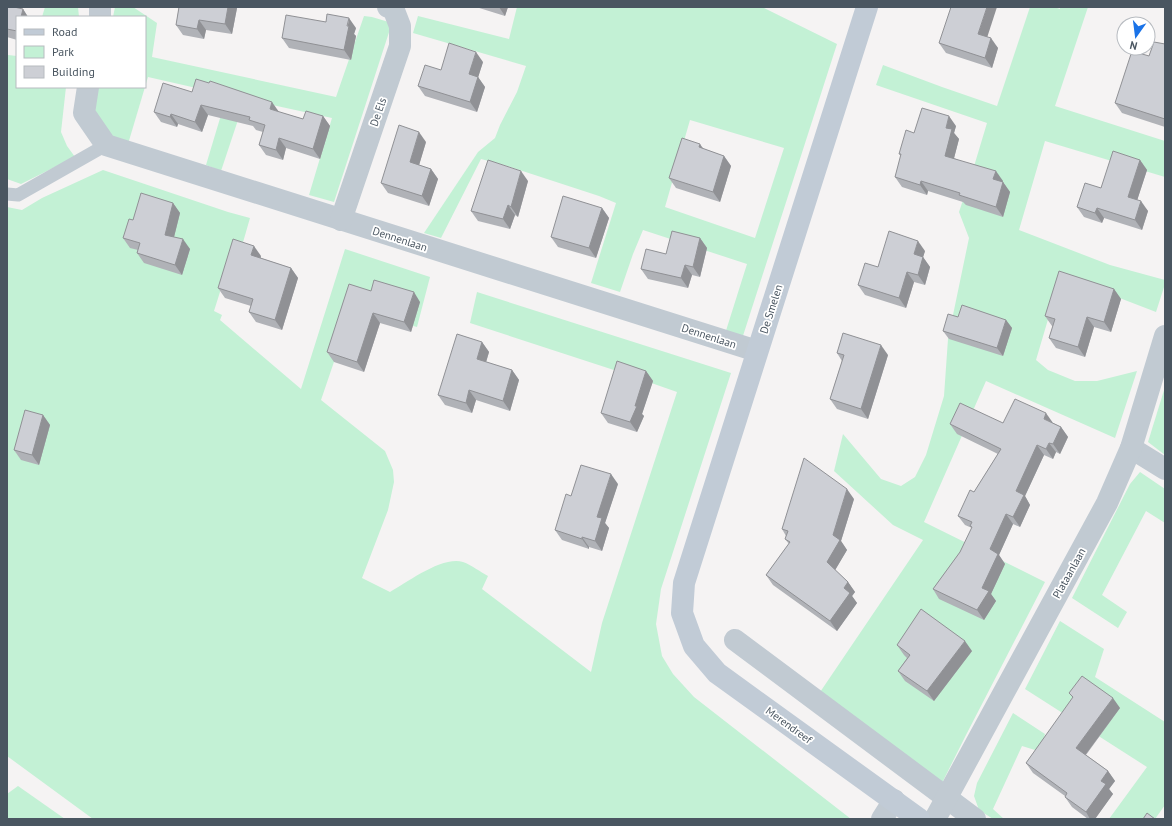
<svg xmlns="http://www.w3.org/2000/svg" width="1172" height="826" font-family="'PT Sans',sans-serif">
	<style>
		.green { fill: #c3f1d5; fill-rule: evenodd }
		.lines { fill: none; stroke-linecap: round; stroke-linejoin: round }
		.lane { stroke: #c1cad2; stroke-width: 13 }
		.street { stroke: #c1cad2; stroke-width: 22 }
		.secondary { stroke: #c1cbd6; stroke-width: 22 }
		.wall { fill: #b0b2b7 }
		.shaded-wall { fill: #909195 }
		.building { fill: #cdcfd5; stroke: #909195 }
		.labels { text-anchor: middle; stroke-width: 3.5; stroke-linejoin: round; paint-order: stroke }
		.street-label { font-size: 11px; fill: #4a5661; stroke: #fff }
	</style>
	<rect width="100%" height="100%" fill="#f5f3f3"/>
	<!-- green -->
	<g class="green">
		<polygon points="45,7 78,7 79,17 42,17"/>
		<polygon points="115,7 133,7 157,23 152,57 336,97 364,16 372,17 392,23 334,202 309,195 332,118 245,99 221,171 206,165 227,95 148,77 145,87 145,17 113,17"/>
		<path d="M517 7H762L837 44 741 342 724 337 747 264 643 230 633 254 620 292 591 283 616 203 599 196 504 165 481 159 441 238 424 233 478 152 495 138 500 125 517 92 526 66 413 33 418 16 509 39ZM690 120 784 148 755 238 665 207Z"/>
		<polygon points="1030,7 1054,7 1060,9 1060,7 1088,7 1055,106 1165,141 1165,177 1045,141 1019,230 1110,265 1165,280 1165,284 1156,312 1117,297 1057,289 1036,360 1048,370 1075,381 1097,381 1137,371 1115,438 986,381 924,522 1045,582 966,735 940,787 812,704 923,540 893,525 834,471 843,434 881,479 901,486 915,477 926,455 944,396 948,339 969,238 959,212 972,173 987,123 876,85 883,65 942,87 997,106"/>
		<polygon points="8,55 17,56 17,87 66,87 61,132 67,146 75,157 21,184 7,179 7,58"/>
		<polygon points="96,87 145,87 128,144 113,139 92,115"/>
		<path d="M103 170 228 212 250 218 233 277 225 276 214 311 222 315 220 320 301 389 345 249 430 277 417 327 352 309 321 400 385 451 393 470 394 482 388 510 362 578 390 592C408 582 442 556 463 562 472 565 480 572 488 576L482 589 591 672 602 623 677 392 620 372 470 323 477 292 731 373 661 589 656 624 662 656 673 674 694 697 851 819H93L7 756V207L22 210 42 198Z"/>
		<polygon points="1165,387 1165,455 1148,442"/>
		<polygon points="1140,472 1165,489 1165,523 1146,511 1102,595 1127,612 1118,628 1072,598 1130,484"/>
		<polygon points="1060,621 1104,649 1095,677 1165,722 1165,805 1155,819 1109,819 1147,767 1025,689"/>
		<polygon points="1013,713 1045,734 1043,742 1035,750 1022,746 993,809 1004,819 993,819 979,810 974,796 977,783"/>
		<polygon points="18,786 65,819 7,819 7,794"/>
	</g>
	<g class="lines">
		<!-- lane -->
		<polyline class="lane" points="7,194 18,195 106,145"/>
		<!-- street -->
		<g class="street">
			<polyline points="100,17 100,7"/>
			<polyline points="88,87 84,113 106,145 757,351"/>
			<polyline points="341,220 400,46 400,26 393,8 388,7"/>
			<polyline points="1131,448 1165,469"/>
			<polyline points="735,640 975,819"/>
			<polyline points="882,819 894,800"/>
			<polyline points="935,819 1107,503 1131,448 1165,336"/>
		</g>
		<!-- secondary -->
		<polyline class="secondary" points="867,7 684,583 682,613 694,646 717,673 919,819"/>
	</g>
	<!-- wall -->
	<g class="wall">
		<polygon points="7,7 23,9 28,17 17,17 17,40 7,37"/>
		<polygon points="179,7 236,7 237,8 232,34 206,30 204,39 183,35 176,25"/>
		<polygon points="476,7 508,7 505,16"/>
		<polygon points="356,28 354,34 356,36 351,60 289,48 282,38"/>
		<polygon points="987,37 998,48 992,68 946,53 939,43"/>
		<polygon points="1165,44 1165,127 1122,113 1115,103 1149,56"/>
		<polygon points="483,62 478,77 485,87 477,112 425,96 418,86 441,70"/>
		<polygon points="192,92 279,112 303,119 323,116 330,126 320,159 286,148 283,160 266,155 259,145 263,132 256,130 253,126 208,115 202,132 178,124 177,127 161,122 154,112"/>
		<polygon points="956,126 954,133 959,139 954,158 1003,181 1002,182 1003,182 1010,192 1003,217 966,205 963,202 928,191 927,195 902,187 895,177 901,156 899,154 914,133"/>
		<polygon points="426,142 419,165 431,169 438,179 429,206 388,193 381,183"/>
		<polygon points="704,149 724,156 731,166 720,202 676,188 669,178"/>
		<polygon points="1140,160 1147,170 1137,200 1148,211 1142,230 1104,218 1102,223 1084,217 1077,207 1101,188"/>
		<polygon points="528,181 518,217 515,215 510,229 478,221 471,211"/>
		<polygon points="173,203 180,213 174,237 190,249 182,275 144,263 137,253 138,250 130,248 123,238 133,220"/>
		<polygon points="602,208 609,218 596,258 558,247 551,237"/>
		<polygon points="700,238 707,248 700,277 692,275 688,288 648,279 641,269 666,254"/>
		<polygon points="925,251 923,257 930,267 925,285 914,282 906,308 865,295 858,285 878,267"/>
		<polygon points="261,256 261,258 291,268 298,278 282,330 256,322 249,312 251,306 225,298 218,288"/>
		<polygon points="1114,289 1121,299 1111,332 1094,327 1085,357 1056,348 1049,338 1053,326 1052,326 1045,316"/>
		<polygon points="371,291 420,302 411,332 380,323 364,372 334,362 327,352"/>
		<polygon points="958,317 1006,320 1012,328 1003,356 949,339 943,331"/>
		<polygon points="482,342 489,352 486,362 512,370 519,380 510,411 476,400 472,413 445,405 438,395"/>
		<polygon points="837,353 888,355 868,419 837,409 830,399 842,361"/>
		<polygon points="646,371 653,381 642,414 644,416 637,432 608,423 601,413"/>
		<polygon points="43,415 50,425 39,465 21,460 14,450"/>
		<polygon points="1003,423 1053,423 1061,427 1068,437 1060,454 1056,452 1053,459 1044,455 1025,496 1030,505 1020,527 1013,524 999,555 1005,564 991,594 996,601 984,620 939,599 933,589 960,552 972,528 965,525 958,516 974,492 998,454 957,434 950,424"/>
		<polygon points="618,484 605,523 609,528 602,551 589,547 589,549 562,540 555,530 571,496"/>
		<polygon points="854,499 841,541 847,550 835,570 848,582 855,592 852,596 857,603 837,631 773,585 766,575 789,544 785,539 786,536 782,529"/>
		<polygon points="897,645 972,651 934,701 905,681 898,671 907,658 904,655"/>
		<polygon points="1069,693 1120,708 1086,755 1108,771 1115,781 1109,789 1113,794 1095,819 1088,819 1072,807 1065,797 1065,796 1033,773 1026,763 1073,698"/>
	</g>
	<!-- shaded-wall -->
	<g class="shaded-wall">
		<polygon points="228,7 236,7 237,8 232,34 225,24"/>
		<polygon points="499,7 508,7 505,16"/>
		<polygon points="987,7 997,7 985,44 978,34"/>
		<polygon points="23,9 28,17 21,17"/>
		<polygon points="349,18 356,28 354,34 356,36 351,60 344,50"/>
		<polygon points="199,20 206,30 204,39 197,29"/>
		<polygon points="991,38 998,48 992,68 985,58"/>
		<polygon points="476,52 483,62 476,84 469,74"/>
		<polygon points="478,77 485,87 477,112 470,102"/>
		<polygon points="272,102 279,112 270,109"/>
		<polygon points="201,105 208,115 202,132 195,122"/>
		<polygon points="171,114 178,124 177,127 170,117"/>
		<polygon points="323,116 330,126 320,159 313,149"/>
		<polygon points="949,116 956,126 954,133 959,139 952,166 945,156 946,128"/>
		<polygon points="419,132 426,142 417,172 410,162"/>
		<polygon points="279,138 286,148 283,160 276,150"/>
		<polygon points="700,144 707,154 699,147"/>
		<polygon points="724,156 731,166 720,202 713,192"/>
		<polygon points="1140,160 1147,170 1135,207 1128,197"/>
		<polygon points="431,169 438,179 429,206 422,196"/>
		<polygon points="521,171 528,181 518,217 511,207"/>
		<polygon points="996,171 1003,181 1000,189 993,179"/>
		<polygon points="921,181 928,191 927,195 920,185"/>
		<polygon points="1003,182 1010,192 1003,217 996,207"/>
		<polygon points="1141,201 1148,211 1142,230 1135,220"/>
		<polygon points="173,203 180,213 172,245 165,235"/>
		<polygon points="508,205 515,215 510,229 503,219"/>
		<polygon points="602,208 609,218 596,258 589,248"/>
		<polygon points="1097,208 1104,218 1102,223 1095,213"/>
		<polygon points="700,238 707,248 700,277 693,267"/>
		<polygon points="183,239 190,249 182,275 175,265"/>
		<polygon points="918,241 925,251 921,264 914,254"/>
		<polygon points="254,246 261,256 258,265 251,255"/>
		<polygon points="923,257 930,267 925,285 918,275"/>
		<polygon points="685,265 692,275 688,288 681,278"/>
		<polygon points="291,268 298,278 282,330 275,320"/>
		<polygon points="907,272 914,282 906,308 899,298"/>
		<polygon points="1114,289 1121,299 1111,332 1104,322"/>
		<polygon points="414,292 420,302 411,332 404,322"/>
		<polygon points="373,313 380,323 364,372 357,362"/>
		<polygon points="1087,317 1094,327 1085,357 1078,347"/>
		<polygon points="1006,320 1012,328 1003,356 997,348"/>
		<polygon points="482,342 489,352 484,369 477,359"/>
		<polygon points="881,345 888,355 868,419 861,409"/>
		<polygon points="512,370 519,380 510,411 503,401"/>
		<polygon points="646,371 653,381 642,414 644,416 637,432 630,422"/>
		<polygon points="469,390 476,400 472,413 466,403"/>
		<polygon points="1046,413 1053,423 1044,419"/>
		<polygon points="43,415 50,425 39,465 32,455"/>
		<polygon points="1061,427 1068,437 1060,454 1053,444"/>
		<polygon points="1049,443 1056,452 1053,459 1046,449"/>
		<polygon points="1037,445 1044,455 1025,496 1030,505 1020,527 1013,517 1016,491"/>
		<polygon points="611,474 618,484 605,523 609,528 602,551 595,541 597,517"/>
		<polygon points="847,489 854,499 841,541 847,550 834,572 827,562 833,535"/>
		<polygon points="1006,514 1013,524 999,555 1005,564 991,594 996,601 984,620 977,610 990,549"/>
		<polygon points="582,537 589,547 589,549 582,539"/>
		<polygon points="848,582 855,592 852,596 857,603 837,631 830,621 844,588"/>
		<polygon points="965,641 972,651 934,701 927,691"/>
		<polygon points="1113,698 1120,708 1083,758 1076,748"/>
		<polygon points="1108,771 1115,781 1109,789 1113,794 1095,819 1090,819 1086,812 1101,781"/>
	</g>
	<!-- building -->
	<g class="building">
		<polygon points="7,7 14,7 23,9 21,17 17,17 17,31 7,29"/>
		<polygon points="179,7 228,7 225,24 199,20 197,29 176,25"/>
		<polygon points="951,7 987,7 978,34 991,38 985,58 939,43"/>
		<polygon points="327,14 349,18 347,26 349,26 344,50 282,38 286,15 326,22"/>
		<polygon points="1154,42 1165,44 1165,119 1115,103 1132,51 1149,56"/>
		<polygon points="449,43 476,52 469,74 478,77 470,102 418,86 425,65 441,70"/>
		<polygon points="196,79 209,83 210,81 272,102 270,109 303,119 306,111 323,116 313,149 279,138 276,150 259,145 265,125 249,120 250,117 201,105 195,122 171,114 170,117 154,112 163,83 192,92"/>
		<polygon points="922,108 949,116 946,128 952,129 945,156 996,171 993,179 1003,182 996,207 959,195 960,193 921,181 920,185 895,177 901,154 899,154 906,130 914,133"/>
		<polygon points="399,125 419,132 410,162 431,169 422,196 381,183"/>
		<polygon points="682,138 700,144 699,147 724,156 713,192 669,178"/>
		<polygon points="1113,151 1140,160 1128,197 1141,201 1135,220 1097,208 1095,213 1077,207 1085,183 1101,188"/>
		<polygon points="488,160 521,171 511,207 508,205 503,219 471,211"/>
		<polygon points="141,193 173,203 165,235 183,239 175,265 137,253 140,243 123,238 129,219 133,220"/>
		<polygon points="563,196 602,208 589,248 551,237"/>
		<polygon points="672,231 700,238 693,267 685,265 681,278 641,269 646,249 666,254"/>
		<polygon points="889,231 918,241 914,254 923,257 918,275 907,272 899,298 858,285 865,263 878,267"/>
		<polygon points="233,239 254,246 251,255 291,268 275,320 249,312 253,299 218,288"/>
		<polygon points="1059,271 1114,289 1104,322 1087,317 1078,347 1049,338 1055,319 1045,316"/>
		<polygon points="374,280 414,292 404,322 373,313 357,362 327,352 349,284 371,291"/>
		<polygon points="962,305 1006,320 997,348 943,331 948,314 958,317"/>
		<polygon points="843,333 881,345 861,409 830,399 844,355 837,353"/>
		<polygon points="457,334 482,342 477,359 512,370 503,401 469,390 466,403 438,395"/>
		<polygon points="617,361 646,371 635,406 637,406 630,422 601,413"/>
		<polygon points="1015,399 1046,413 1044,419 1061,427 1053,444 1049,443 1046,449 1037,445 1016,491 1024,495 1013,517 1006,514 990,549 998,554 982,588 989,591 977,610 933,589 960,552 972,527 970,526 972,522 958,516 970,490 974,492 1001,449 950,424 960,403 1003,423"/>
		<polygon points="25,410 43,415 32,455 14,450"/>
		<polygon points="804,458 847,489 833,535 840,540 827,562 848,582 844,588 850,593 830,621 766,575 790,542 785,539 788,531 782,529"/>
		<polygon points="581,465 611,474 597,517 602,518 595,541 582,537 582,539 555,530 566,494 571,496"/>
		<polygon points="921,609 965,641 927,691 898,671 910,655 897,645"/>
		<polygon points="1082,676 1113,698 1076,748 1108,771 1101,781 1106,784 1086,812 1065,797 1067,793 1026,763 1073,697 1069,693"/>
		<polygon points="1147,813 1155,819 1143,819"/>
	</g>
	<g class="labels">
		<!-- street labels -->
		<g class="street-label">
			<text transform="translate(378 112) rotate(-71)" y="4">De Els</text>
			<text transform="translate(400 239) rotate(18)" y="4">Dennenlaan</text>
			<text transform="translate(771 309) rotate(-72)" y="4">De Smelen</text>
			<text transform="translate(709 336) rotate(18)" y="4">Dennenlaan</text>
			<text transform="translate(1069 573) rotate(-61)" y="4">Plataanlaan</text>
			<text transform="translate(789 725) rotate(36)" y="4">Merendreef</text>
		</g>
	</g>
	<!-- border -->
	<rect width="1172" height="826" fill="none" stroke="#4a5661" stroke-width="16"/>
	<!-- legend -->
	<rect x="16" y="16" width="130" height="72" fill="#ffffff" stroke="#b7bbc0"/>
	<rect x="24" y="29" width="20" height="6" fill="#c1cbd6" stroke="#b7bbc0"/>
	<text x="52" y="36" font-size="12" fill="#4a5661">Road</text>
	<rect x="24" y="46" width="20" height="12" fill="#c3f1d5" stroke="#b7bbc0"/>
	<text x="52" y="56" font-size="12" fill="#4a5661">Park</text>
	<rect x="24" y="66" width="20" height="12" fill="#cdcfd5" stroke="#b7bbc0"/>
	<text x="52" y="76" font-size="12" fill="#4a5661">Building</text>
	<!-- north arrow -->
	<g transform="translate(1136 36) rotate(194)"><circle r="19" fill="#ffffff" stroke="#b7bbc0"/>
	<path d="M0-3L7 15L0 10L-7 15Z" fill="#1a73e8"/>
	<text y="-6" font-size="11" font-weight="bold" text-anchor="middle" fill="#4a5661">N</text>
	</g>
</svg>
